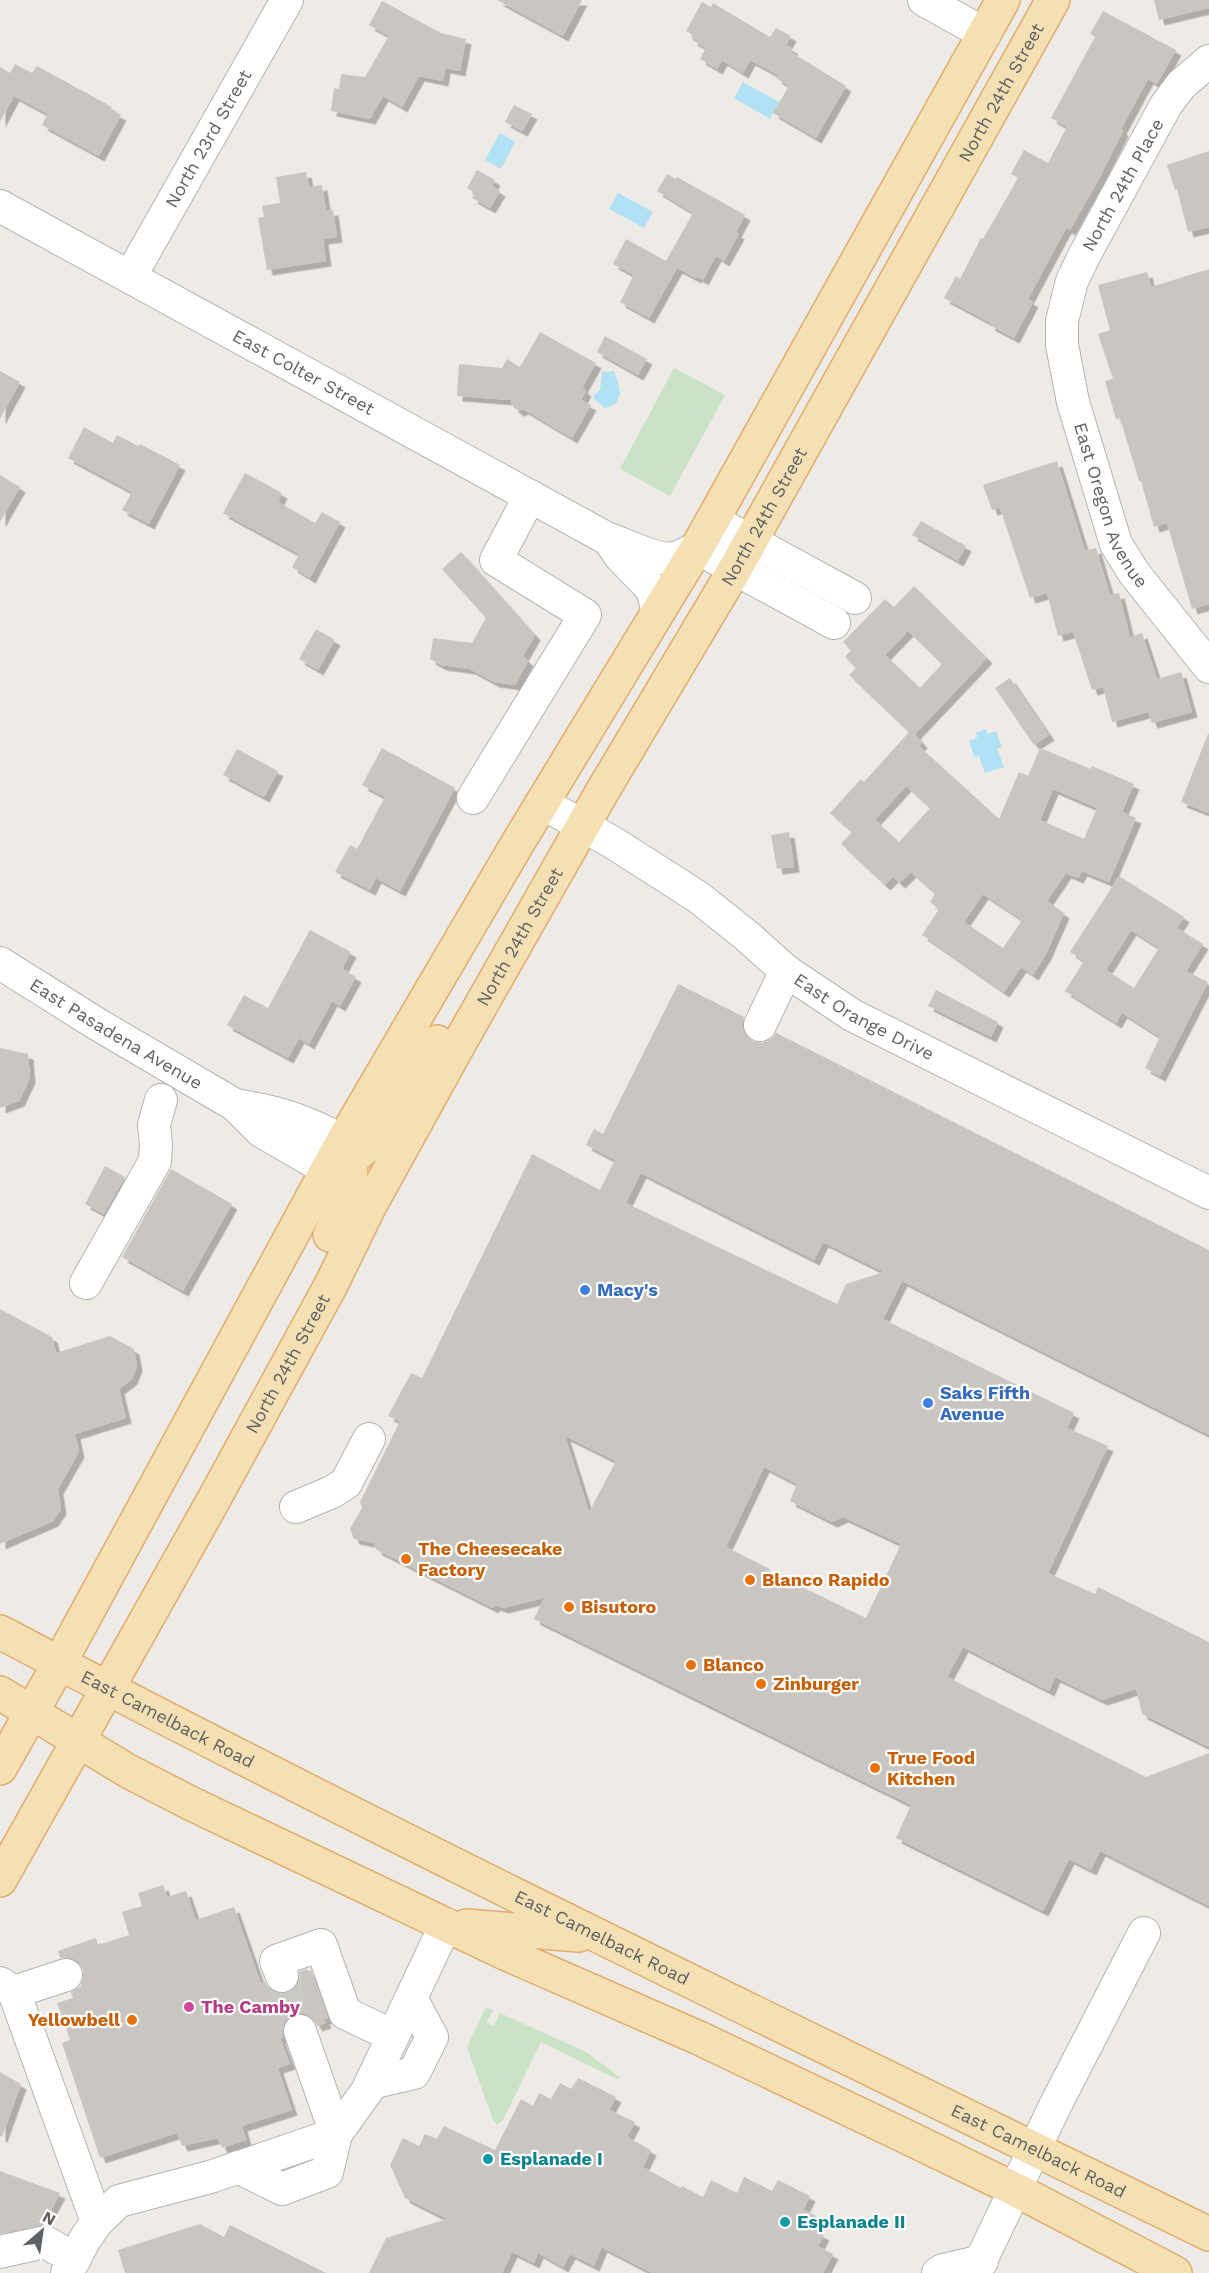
<svg xmlns="http://www.w3.org/2000/svg" width="1209" height="2273" font-family="'Work Sans',sans-serif">
	<style>
		.green { fill: #cae2c6 }
		.water { fill: #b0e1f4 }
		.building { fill: #c9c6c2; fill-rule: evenodd; filter: url(#shadow) }
		.lines { fill: none; stroke-linecap: round; stroke-linejoin: round }
		.minor-tunnel { stroke: #cac9c6; stroke-width: 32; stroke-dasharray: 32 16; stroke-linecap: butt }
		.minor-casing { stroke: #b1b4b6; stroke-width: 34 }
		.major-casing { stroke: #dfad6d; stroke-width: 36 }
		.minor { stroke: #fff; stroke-width: 32 }
		.major { stroke: #f5e0b4; stroke-width: 33 }
		.shop-dot { fill: #3f7fe0; stroke: #fff; stroke-width: 2 }
		.food-dot { fill: #e8710a; stroke: #fff; stroke-width: 2 }
		.hotel-dot { fill: #d1479c; stroke: #fff; stroke-width: 2 }
		.culture-dot { fill: #0f9aa8; stroke: #fff; stroke-width: 2 }
		.labels { text-anchor: middle; stroke-width: 4.5; stroke-linejoin: round; paint-order: stroke }
		.street-label { font-size: 18px; fill: #5e6264; stroke: #fff }
		.shop-label { font-size: 18px; font-weight: bold; fill: #366cbe; stroke: #fff; text-anchor: start }
		.food-label { font-size: 18px; font-weight: bold; fill: #c56008; stroke: #fff; text-anchor: start }
		.hotel-label { font-size: 18px; font-weight: bold; fill: #b23c85; stroke: #fff; text-anchor: start }
		.culture-label { font-size: 18px; font-weight: bold; fill: #0d838f; stroke: #fff; text-anchor: start }
	</style>
	<defs>
		<filter id="shadow"><feDropShadow dx="5.5" dy="5.5" stdDeviation="0" flood-color="#0004"/></filter>
	</defs>
	<rect width="100%" height="100%" fill="#eeebe6"/>
	<!-- green -->
	<g class="green">
		<polygon points="674,368 725,395 670,496 620,469"/>
		<polygon points="486,2007 493,2010 487,2022 494,2026 500,2013 586,2052 621,2078 617,2079 541,2042 503,2120 497,2125 493,2120 467,2047"/>
	</g>
	<!-- water -->
	<g class="water">
		<polygon points="743,82 779,102 770,119 734,98"/>
		<polygon points="500,133 515,142 501,169 485,160"/>
		<polygon points="618,193 653,212 644,228 609,209"/>
		<path d="M614 371C620 386 626 403 605 408L594 399V395L600 390 602 372Z"/>
		<polygon points="986,729 988,734 996,731 1002,747 997,749 1004,767 985,773 979,756 974,757 969,741 977,738 976,733"/>
	</g>
	<!-- building -->
	<g class="building">
		<polygon points="497,0 582,0 563,36"/>
		<polygon points="1154,0 1209,0 1209,8 1159,20"/>
		<polygon points="382,1 441,33 466,39 460,71 445,68 443,81 419,76 402,107 383,96 370,119 331,111 334,88 339,89 341,74 365,77 389,36 369,25"/>
		<polygon points="702,2 711,7 713,3 770,37 776,28 791,36 786,45 793,49 791,52 846,86 816,138 773,113 789,86 776,78 778,75 750,60 743,73 722,60 717,69 700,59 706,48 692,40 695,36 686,31"/>
		<polygon points="1103,11 1176,50 1157,84 1148,79 1121,129 1123,131 1100,177 1070,230 1066,228 1028,299 1033,302 1014,338 989,325 991,323 944,298 956,276 960,279 981,238 983,239 1018,178 1011,174 1024,150 1048,163 1067,127 1051,118 1095,37 1090,34"/>
		<polygon points="15,64 32,73 37,66 112,107 110,110 121,115 99,156 42,125 48,114 14,96 0,122 0,67 10,73"/>
		<polygon points="514,105 532,114 522,131 505,122"/>
		<polygon points="1209,151 1209,227 1188,232 1177,189 1175,190 1167,165"/>
		<polygon points="477,170 495,180 492,186 500,191 490,208 472,198 475,193 467,188"/>
		<polygon points="306,172 309,187 322,185 326,211 333,210 337,237 323,239 326,261 267,270 258,218 264,217 262,206 280,203 276,177"/>
		<polygon points="667,174 676,179 677,177 745,215 736,232 739,234 724,261 716,256 703,280 697,276 696,278 677,268 649,318 620,302 634,275 613,264 626,239 666,261 693,213 657,191"/>
		<polygon points="1209,269 1209,604 1192,609 1167,523 1154,527 1141,481 1139,481 1120,418 1116,419 1105,381 1113,379 1098,334 1110,330 1098,285 1147,272 1151,287"/>
		<polygon points="540,332 596,363 582,388 586,391 581,400 591,405 572,438 523,409 519,411 513,407 511,400 457,396 459,364 502,368 507,359 520,367"/>
		<polygon points="605,336 647,359 638,375 597,352"/>
		<polygon points="0,371 20,382 0,419"/>
		<polygon points="84,427 113,443 117,435 138,446 140,444 180,465 149,524 122,510 132,492 68,458"/>
		<polygon points="1057,461 1085,551 1096,548 1110,595 1119,593 1130,637 1142,633 1157,679 1181,672 1192,712 1152,723 1148,712 1112,722 1103,687 1092,690 1073,632 1058,636 1047,593 1030,598 1000,508 992,510 983,485"/>
		<polygon points="245,473 282,493 278,502 315,523 322,512 340,522 310,578 292,567 299,554 223,513"/>
		<polygon points="0,475 20,487 0,522"/>
		<polygon points="921,521 966,546 958,561 912,535"/>
		<polygon points="461,552 535,635 523,656 528,661 515,685 494,682 470,669 441,665 430,659 433,638 472,643 486,618 442,569"/>
		<path d="M914 586 987 658 915 734 922 743 919 746 999 819 1019 772 1028 776 1040 748 1091 769 1092 766 1134 784 1122 812 1136 818 1109 882 1082 871 1078 878 1066 873 1047 901 1064 913 1046 954 1033 975 1021 967 1004 992 922 935 939 909 930 902 935 894 911 872 900 883 893 877 885 885 841 844 852 832 830 813 861 779 864 782 909 732 849 675 856 668 845 657 851 650 843 642 885 599 894 607ZM908 631 942 664 920 688 885 655ZM906 786 930 808 899 842 875 820ZM1053 789 1097 808 1084 839 1040 820ZM983 894 1022 920 1003 948 964 922Z"/>
		<polygon points="316,629 335,640 318,670 299,659"/>
		<polygon points="1010,678 1049,735 1034,745 995,688"/>
		<polygon points="1208,734 1209,734 1209,813 1181,802"/>
		<polygon points="382,748 455,788 400,891 376,878 370,890 335,872 350,845 357,849 385,797 362,785"/>
		<polygon points="237,749 278,771 264,797 223,775"/>
		<polygon points="789,832 794,867 777,869 771,835"/>
		<path d="M1119 876 1184 917 1177 928 1203 944 1186 971 1208 982 1160 1076 1145 1068 1160 1037 1122 1013 1116 1023 1065 991 1084 961 1070 952ZM1131 930 1159 948 1134 988 1106 970Z"/>
		<polygon points="310,930 351,952 342,969 356,977 340,1006 332,1001 309,1044 299,1038 288,1058 227,1025 244,995 268,1008"/>
		<path d="M678 984 744 1017 742 1027 746 1036 752 1041 762 1043 771 1039 776 1033 1209 1250V1435L902 1281 883 1319 1074 1413 1067 1428 1108 1446 1048 1573 1095 1594 1098 1587 1209 1642V1747L1142 1714 1136 1689 1102 1700 1055 1677 1049 1691 963 1647 947 1677 1146 1777 1209 1753V1906L1100 1851 1091 1870 1069 1859 1043 1911 896 1838 911 1805 534 1619 544 1598 503 1608 495 1605 493 1608 377 1550 374 1543 354 1539 350 1529 362 1508 360 1502 400 1421 388 1416 411 1373 422 1378 532 1154 600 1190 615 1160 586 1145 594 1129 603 1134ZM641 1173 814 1260 823 1242 884 1272 846 1284 837 1304 626 1203ZM565 1436 616 1461 589 1512ZM764 1467 797 1484 790 1501 832 1522 843 1517 901 1544 866 1618 769 1571 770 1569 726 1547Z"/>
		<polygon points="936,990 998,1022 991,1037 928,1006"/>
		<polygon points="0,1048 28,1054 30,1078 19,1101 0,1108"/>
		<polygon points="105,1166 125,1177 104,1214 85,1204"/>
		<polygon points="171,1169 232,1204 183,1291 122,1257"/>
		<polygon points="0,1309 52,1337 56,1353 110,1336 134,1349 137,1366 132,1379 119,1389 126,1418 75,1434 79,1452 58,1489 61,1509 53,1521 0,1544"/>
		<polygon points="163,1885 167,1897 186,1891 196,1920 234,1907 261,1984 265,1982 270,1990 279,1994 288,1993 296,1987 300,1979 299,1972 307,1969 308,1971 311,1970 328,2018 324,2019 326,2023 317,2026 312,2018 304,2013 295,2014 286,2020 282,2028 283,2037 280,2038 290,2064 278,2068 292,2110 242,2126 246,2140 222,2148 218,2138 182,2146 177,2133 100,2158 62,2043 70,2040 57,2003 73,1998 71,1992 80,1987 83,1979 83,1970 78,1961 69,1957 60,1958 58,1951 96,1938 98,1945 129,1935 122,1912 142,1906 138,1893"/>
		<polygon points="0,2072 21,2084 2,2137 0,2136"/>
		<polygon points="578,2078 616,2097 609,2110 635,2122 627,2137 651,2150 643,2167 681,2188 682,2186 703,2197 711,2180 737,2193 744,2177 772,2191 778,2180 810,2196 803,2210 816,2216 810,2228 824,2235 818,2246 833,2254 823,2273 652,2273 602,2247 594,2266 570,2254 563,2267 538,2253 534,2263 512,2252 502,2273 369,2273 386,2238 447,2219 405,2198 390,2165 403,2138 419,2146 425,2134 437,2139 444,2126 495,2150 521,2099 533,2106 539,2093 551,2099 560,2083 571,2089"/>
		<polygon points="0,2171 60,2193 43,2225 0,2234"/>
		<polygon points="200,2224 224,2237 230,2225 326,2273 125,2273 118,2250"/>
	</g>
	<g class="lines">
		<!-- minor-tunnel -->
		<polyline class="minor-tunnel" points="282,1976 300,2031"/>
		<defs>
			<g id="minor">
				<polyline points="924,0 985,34"/>
				<path id="s1" d="M1209 61 1181 85 1166 105 1084 256 1072 281 1062 321V345L1073 402 1116 544 1134 573 1209 667"/>
				<path id="s2" d="M0 206 608 539C626 544 657 562 674 558 681 557 690 551 697 548L834 623"/>
				<path id="s3" d="M130 277 287 0"/>
				<polyline points="712,520 855,598"/>
				<polyline points="609,540 620,556 652,589 658,612"/>
				<polyline points="473,798 585,615 496,560 530,496"/>
				<path id="s4" d="M542 803 612 842 698 897 747 936 786 971 852 1015 1209 1193"/>
				<path id="s5" d="M0 963 97 1024 235 1105 261 1131 328 1170"/>
				<polyline points="760,1025 786,971"/>
				<path d="M235 1105C279 1112 303 1120 343 1141"/>
				<polyline points="86,1283 155,1161 156,1144 154,1125 161,1100"/>
				<polyline points="296,1507 332,1492 346,1483 369,1439"/>
				<polyline points="282,1976 276,1961 321,1945 345,2013 393,2036"/>
				<polyline points="0,1983 14,1992 97,2222"/>
				<polyline points="14,1992 66,1975"/>
				<polyline points="371,2083 414,2073 432,2037 411,1998"/>
				<polyline points="238,2167 282,2189 327,2172 336,2134 300,2031"/>
				<polyline points="0,2252 45,2242 75,2259"/>
				<polyline points="67,2273 85,2239 97,2222 119,2201 210,2177 336,2134 367,2091 446,1924"/>
				<polyline points="938,2273 943,2270 982,2261"/>
				<polyline points="975,2273 1056,2104 1144,1933"/>
			</g>
			<g id="major">
				<path d="M330 1170C383 1149 408 1087 437 1042"/>
				<path d="M330 1235C347 1202 359 1179 344 1142"/>
				<path id="s6" d="M0 1632C398 1842 805 2037 1209 2234"/>
				<polyline points="0,1693 128,1771 192,1804 507,1954 699,2038 907,2137 1016,2190 1175,2273"/>
				<polyline points="0,1768 59,1664 343,1141 516,846 697,548 1003,0"/>
				<path id="s7" d="M0 1880 213 1501 331 1285 369 1207 459 1044 602 792 735 569 1053 0"/>
				<polyline points="466,1926 579,1935"/>
			</g>
		</defs>
		<!-- minor casing -->
		<use href="#minor" class="minor-casing"/>
		<!-- major casing -->
		<use href="#major" class="major-casing"/>
		<!-- minor -->
		<use href="#minor" class="minor"/>
		<!-- major -->
		<use href="#major" class="major"/>
	</g>
	<!-- markers -->
	<g class="shop-dot">
		<circle cx="585" cy="1290" r="6"/>
		<circle cx="928" cy="1403" r="6"/>
	</g>
	<g class="food-dot">
		<circle cx="406" cy="1559" r="6"/>
		<circle cx="750" cy="1580" r="6"/>
		<circle cx="569" cy="1607" r="6"/>
		<circle cx="691" cy="1665" r="6"/>
		<circle cx="761" cy="1684" r="6"/>
		<circle cx="875" cy="1768" r="6"/>
		<circle cx="132" cy="2020" r="6"/>
	</g>
	<circle class="hotel-dot" cx="189" cy="2007" r="6"/>
	<g class="culture-dot">
		<circle cx="488" cy="2159" r="6"/>
		<circle cx="785" cy="2222" r="6"/>
	</g>
	<g class="labels">
		<!-- street labels -->
		<g class="street-label">
			<text dy="6" stroke="none"><textPath href="#s7" startOffset="2049">North 24th Street</textPath></text>
			<text dy="6" stroke="none"><textPath href="#s3" startOffset="159">North 23rd Street</textPath></text>
			<text transform="translate(1123 185) rotate(-61)" y="6">North 24th Place</text>
			<text dy="6" stroke="none"><textPath href="#s2" startOffset="346">East Colter Street</textPath></text>
			<text dy="6" stroke="none"><textPath href="#s1" startOffset="495">East Oregon Avenue</textPath></text>
			<text dy="6" stroke="none"><textPath href="#s7" startOffset="1563">North 24th Street</textPath></text>
			<text dy="6" stroke="none"><textPath href="#s7" startOffset="1077">North 24th Street</textPath></text>
			<text dy="6" stroke="none"><textPath href="#s4" startOffset="388">East Orange Drive</textPath></text>
			<text dy="6" stroke="none"><textPath href="#s5" startOffset="136">East Pasadena Avenue</textPath></text>
			<text dy="6" stroke="none"><textPath href="#s7" startOffset="591">North 24th Street</textPath></text>
			<text dy="6" stroke="none"><textPath href="#s6" startOffset="189">East Camelback Road</textPath></text>
			<text dy="6" stroke="none"><textPath href="#s6" startOffset="675">East Camelback Road</textPath></text>
			<text dy="6" stroke="none"><textPath href="#s6" startOffset="1161">East Camelback Road</textPath></text>
		</g>
		<!-- shop labels -->
		<g class="shop-label">
			<text x="597" y="1296">Macy's</text>
			<text x="940" y="1399">Saks Fifth<tspan x="940" dy="21">Avenue</tspan></text>
		</g>
		<!-- food labels -->
		<g class="food-label">
			<text x="418" y="1555">The Cheesecake<tspan x="418" dy="21">Factory</tspan></text>
			<text x="762" y="1586">Blanco Rapido</text>
			<text x="581" y="1613">Bisutoro</text>
			<text x="703" y="1671">Blanco</text>
			<text x="773" y="1690">Zinburger</text>
			<text x="887" y="1764">True Food<tspan x="887" dy="21">Kitchen</tspan></text>
			<text x="120" y="2026" text-anchor="end">Yellowbell</text>
		</g>
		<!-- hotel labels -->
		<g class="hotel-label">
			<text x="201" y="2013">The Camby</text>
		</g>
		<!-- culture labels -->
		<g class="culture-label">
			<text x="500" y="2165">Esplanade I</text>
			<text x="797" y="2228">Esplanade II</text>
		</g>
	</g>
	<!-- north arrow -->
	<g transform="translate(42 2231) rotate(29)" stroke="#ffffff" stroke-width="4.5" paint-order="stroke">
	<path d="M0-4.5L10 22L0 15L-10 22Z" fill="#5e6264"/>
	<text y="-9" font-size="16" font-weight="bold" text-anchor="middle" fill="#5e6264">N</text>
	</g>
</svg>
